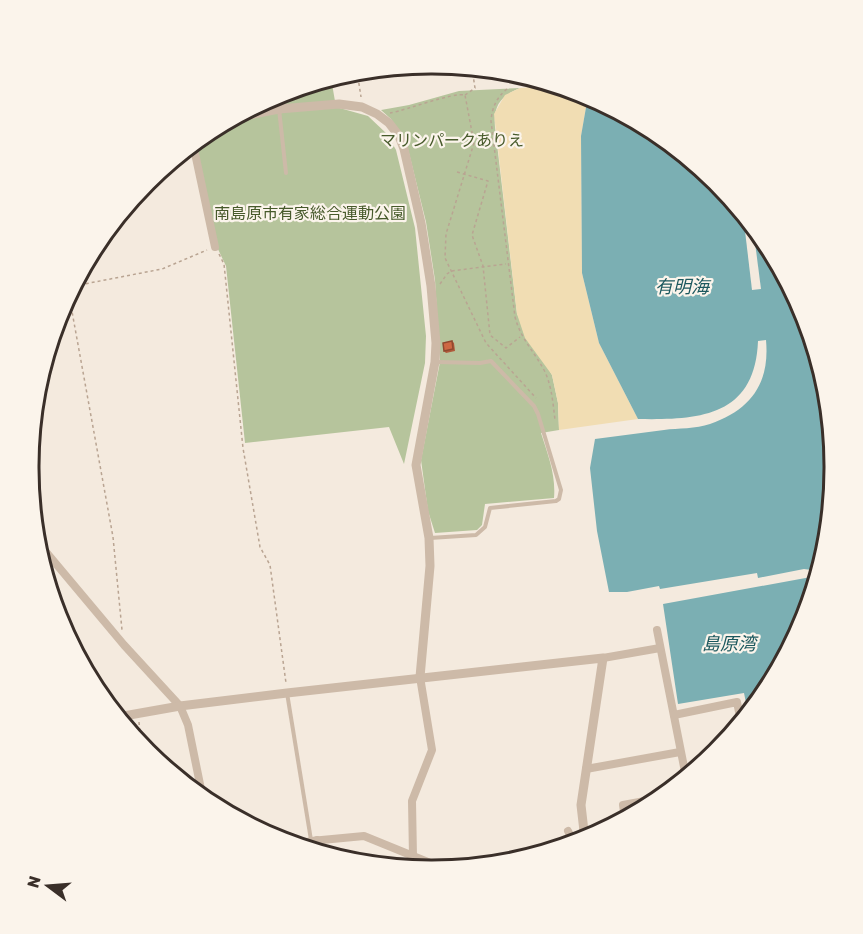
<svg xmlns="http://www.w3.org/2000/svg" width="863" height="934" font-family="Rubik,'Noto Sans JP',sans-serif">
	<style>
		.green { fill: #b6c49c }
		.sand { fill: #f1ddb3 }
		.water { fill: #7bafb3 }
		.pier { fill: #f4eade }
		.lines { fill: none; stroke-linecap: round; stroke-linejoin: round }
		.path { stroke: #b9a492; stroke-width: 1.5; stroke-dasharray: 3 3; stroke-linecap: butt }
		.service { stroke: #cdbaa8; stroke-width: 4 }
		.minor { stroke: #cdbaa8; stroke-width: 8 }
		.tertiary { stroke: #cdbaa8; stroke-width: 9 }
		.wall { fill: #b0593a }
		.building { fill: #cd6843; stroke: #90492f; stroke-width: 1.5 }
		.labels { text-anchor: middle; stroke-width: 4.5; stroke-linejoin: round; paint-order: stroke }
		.park-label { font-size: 16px; fill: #475a2b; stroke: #fbf4eb }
		.water-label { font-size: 18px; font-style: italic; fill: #1c585e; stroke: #fbf4eb }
		.rim { fill: none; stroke: #3a2f29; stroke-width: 3 }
	</style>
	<rect width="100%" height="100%" fill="#f4eade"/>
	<!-- green -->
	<g class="green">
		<polygon points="331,78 336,107 368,116 387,134 396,150 415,228 426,336 425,363 404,464 389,427 245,443 226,266 216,245 196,142 208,132 278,95"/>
		<path d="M520 88C501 96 493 105 495 127L517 314 552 375 558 403 559 430 541 433C548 455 556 475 554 498L485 504 482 525 477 530 435 533 428 511 421 460 440 362 435 280 426 222 408 149 391 119 381 110 409 105 459 91Z"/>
	</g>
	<!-- sand -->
	<polygon class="sand" points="554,85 588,96 581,136 582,273 599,343 638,419 559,430 558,403 552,375 525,338 517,314 494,114 505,95 520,88"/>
	<!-- water -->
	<g class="water">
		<path d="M588 96 656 132 717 182 767 243 804 313 827 389 834 467 827 546 819 571 804 569 758 578 757 573 660 589 659 586 627 592H609L597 531 590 468 595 439C618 436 641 433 664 430 678 428 696 429 710 424 751 410 770 383 766 340L758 341C755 417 699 420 638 419L599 343 582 273 581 136Z"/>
		<polygon points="811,577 817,579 804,622 766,691 748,713 744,693 678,704 663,604"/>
	</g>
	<!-- pier -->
	<polygon class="pier" points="743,214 753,227 761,289 752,290"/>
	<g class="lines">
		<!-- path -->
		<g class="path">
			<polyline points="357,71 361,97"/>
			<path d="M507 89C496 98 492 108 491 121L515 317C521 340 535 352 545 372 552 387 553 404 555 420"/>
			<polyline points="465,95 475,88 472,68"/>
			<path d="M390 113C407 110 453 92 465 95L474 143 446 234 445 258 486 343 536 398"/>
			<polyline points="457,172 488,181 472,235 483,266 490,335 506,348 520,337"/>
			<polyline points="219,254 224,264 243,448 260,547 270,565 286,683"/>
			<polyline points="440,284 447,274 451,271 506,264"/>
			<polyline points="74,286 162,269 207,250"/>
			<polyline points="69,295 113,537 122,630"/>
			<polyline points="139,722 141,745"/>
		</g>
		<!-- service -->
		<g class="service">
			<polyline points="279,109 286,173"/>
			<polyline points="430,538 476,535 485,527 490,508 556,501 559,499 561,490 538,414 534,406 491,361 480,363 437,362"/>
			<polyline points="287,693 311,840"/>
		</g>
		<!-- minor -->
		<g class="minor">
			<polyline points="193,144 215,247"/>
			<polyline points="36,540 124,645 180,706 188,725 203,799"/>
			<polyline points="657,630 686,777"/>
			<polyline points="603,658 660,648"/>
			<polyline points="674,715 737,702 741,722"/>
			<polyline points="586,769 680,752"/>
			<polyline points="625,818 623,805 661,798"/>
			<polyline points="568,831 574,843"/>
			<polyline points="317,840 318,852"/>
			<polyline points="296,845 311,841 364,836 445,869"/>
			<polyline points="413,857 412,801 432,750 420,677"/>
		</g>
		<!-- tertiary -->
		<g class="tertiary">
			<polyline points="234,118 279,109 339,104 362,107 377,114 389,123 399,136 404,149 421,223 431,286 436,343 435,362 416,465 429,538 430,566 420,677"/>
			<polyline points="118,717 180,706 287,693 603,658 581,805 585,840"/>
		</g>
	</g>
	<!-- wall -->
	<polygon class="wall" points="452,341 454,343 455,351 446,353 444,351"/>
	<!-- building -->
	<polygon class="building" points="452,341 453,349 444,351 443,343"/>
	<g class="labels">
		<!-- park labels -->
		<g class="park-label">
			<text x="452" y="146">マリンパークありえ</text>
			<text x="310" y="219">南島原市有家総合運動公園</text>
		</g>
		<!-- water labels -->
		<g class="water-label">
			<text x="682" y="293">有明海</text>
			<text x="729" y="650">島原湾</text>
		</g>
	</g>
	<!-- crop -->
	<path d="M0 0H863V934H0ZM431 74H432A392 392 0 0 1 824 466V468A392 392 0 0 1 432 860H431A392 392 0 0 1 39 468V466A392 392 0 0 1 431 74Z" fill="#fbf4eb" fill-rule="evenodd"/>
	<path class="rim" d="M431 74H432A392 392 0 0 1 824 466V468A392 392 0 0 1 432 860H431A392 392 0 0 1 39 468V466A392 392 0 0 1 431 74Z"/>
	<!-- north arrow -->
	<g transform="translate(48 886) rotate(286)" stroke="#fbf4eb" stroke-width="4.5" paint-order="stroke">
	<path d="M0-4.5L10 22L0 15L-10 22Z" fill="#3a2f29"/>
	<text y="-9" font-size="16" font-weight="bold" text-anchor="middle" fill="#3a2f29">N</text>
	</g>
</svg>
